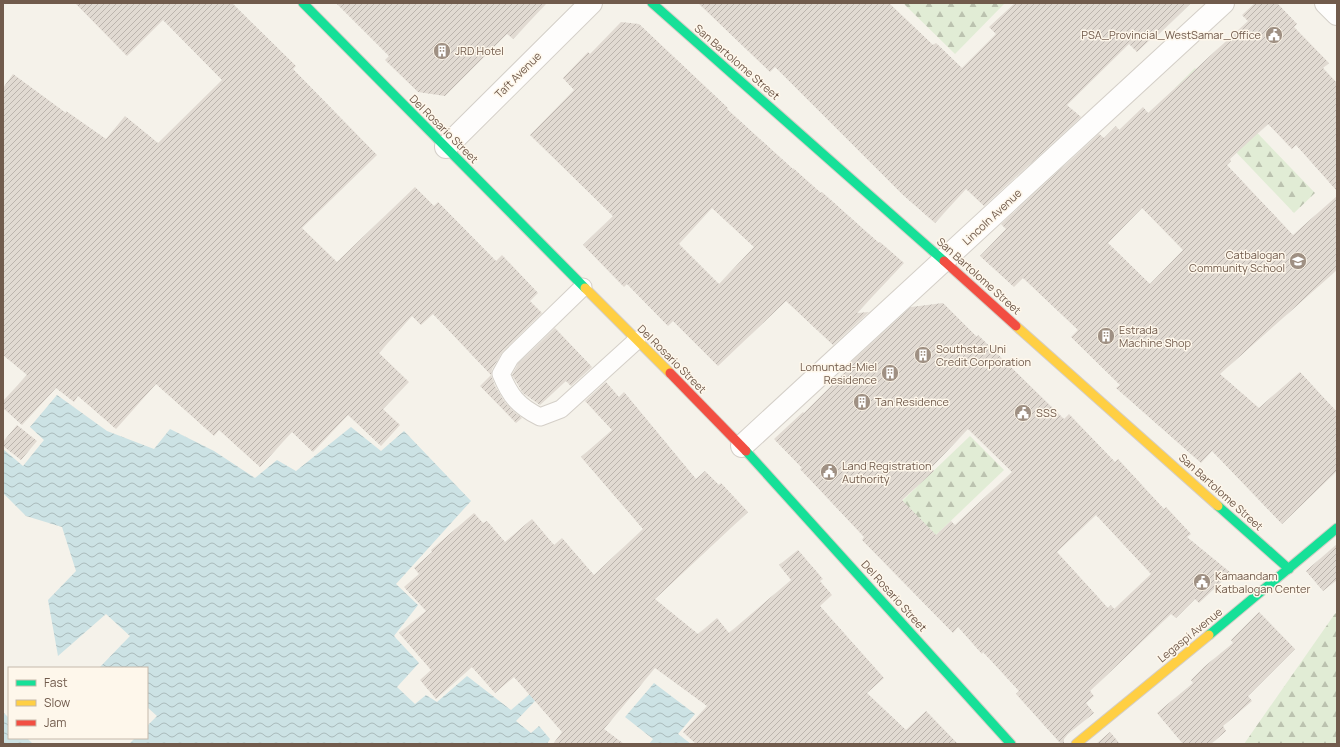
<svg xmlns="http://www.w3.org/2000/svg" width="1340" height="747" font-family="Manrope,sans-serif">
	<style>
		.forest { fill: url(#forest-firs) }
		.water { fill: url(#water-waves) }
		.building { fill: url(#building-hatch); fill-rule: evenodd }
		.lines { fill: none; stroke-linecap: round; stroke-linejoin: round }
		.lane-casing { stroke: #d4cfc8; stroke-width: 19 }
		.street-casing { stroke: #d4cfc8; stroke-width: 24 }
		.fast-casing { stroke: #d5cec6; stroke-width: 11 }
		.slow-casing { stroke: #d5cec6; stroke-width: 11 }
		.jam-casing { stroke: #d5cec6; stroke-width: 11 }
		.lane { stroke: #fefdfc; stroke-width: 17 }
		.street { stroke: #fefdfc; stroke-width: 22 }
		.fast { stroke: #16e098; stroke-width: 9 }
		.slow { stroke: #ffcf43; stroke-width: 9 }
		.jam { stroke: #f24e42; stroke-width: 9 }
		.labels { text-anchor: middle; stroke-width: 3; stroke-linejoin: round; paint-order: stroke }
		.poi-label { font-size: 11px; fill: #715b4c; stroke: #fef7eb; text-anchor: start }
		.street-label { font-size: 11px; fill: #715b4c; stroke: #fef7eb }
	</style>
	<defs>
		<pattern id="forest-firs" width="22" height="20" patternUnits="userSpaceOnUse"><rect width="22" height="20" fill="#e1ecd5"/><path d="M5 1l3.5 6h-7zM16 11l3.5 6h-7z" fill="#bbc2af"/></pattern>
		<pattern id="water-waves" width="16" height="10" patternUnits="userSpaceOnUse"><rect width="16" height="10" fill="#cce2e4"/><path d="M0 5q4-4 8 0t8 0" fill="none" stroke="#aababb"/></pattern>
		<pattern id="building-hatch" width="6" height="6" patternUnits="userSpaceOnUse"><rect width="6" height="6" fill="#e1dad2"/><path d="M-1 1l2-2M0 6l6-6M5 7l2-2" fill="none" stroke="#bbb4ad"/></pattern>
	</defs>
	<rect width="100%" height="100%" fill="#f5f2ea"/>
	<!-- forest -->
	<g class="forest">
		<polygon points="903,3 1005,3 955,54"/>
		<polygon points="1195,68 1315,193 1294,213 1175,88"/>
		<polygon points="970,436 1004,470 936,535 902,501"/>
		<polygon points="1337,612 1337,744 1244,744 1334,615"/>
	</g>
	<!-- water -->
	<g class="water">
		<polygon points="57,395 107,431 154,449 170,429 214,451 255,478 277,460 296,471 351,427 381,451 404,431 471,501 396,584 418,605 394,636 419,663 397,687 415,704 426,695 437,702 467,676 511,710 550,677 555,680 516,721 531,733 539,726 550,739 547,744 129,744 135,738 147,738 147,726 157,716 147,707 147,668 99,668 130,636 106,614 58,656 48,600 76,571 62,527 26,516 3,493 3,449 23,466 44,440 30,427"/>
		<polygon points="654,683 695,714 678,734 691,744 649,744 653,739 625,717"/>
		<polygon points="3,712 9,718 9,738 27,738 33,744 3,744"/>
	</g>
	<!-- building -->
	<g class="building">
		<polygon points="75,3 232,3 296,66 293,69 377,155 302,228 337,262 415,187 434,206 438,202 496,261 502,255 538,293 530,301 542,313 503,351 492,369 491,375 433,314 421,325 412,316 379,353 409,382 383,409 400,425 381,446 348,415 313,452 292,432 260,467 219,430 214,436 156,384 116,429 78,396 74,402 56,388 22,425 3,408 3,401 27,375 3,355 3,88 13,74 66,113 66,111 106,139 125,116 158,143 222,80 163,20 127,56"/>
		<polygon points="336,3 547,3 513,39 507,34 445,96 418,92 385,60 389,56"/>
		<polygon points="698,3 889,3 933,45 936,43 962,68 996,34 989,27 1015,3 1191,3 1155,38 1153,37 1137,52 1129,44 1067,105 1081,117 984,206 966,189 935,223 903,195 775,67 770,72"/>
		<path d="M1255 3H1277L1297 24 1294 27 1329 63 1323 68 1337 83V191L1296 145 1292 149 1268 124 1230 159 1231 161 1227 165 1293 235 1337 196V270L1220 374 1259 408 1300 372 1337 412V471L1282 524 1212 451 1201 463 1116 388 1120 385 1071 337 1078 330 1023 278 1014 287 980 256 1006 229 1001 224 1099 134 1104 138 1116 126 1119 130 1143 107 1148 113 1248 21 1242 15ZM1142 208 1183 250 1150 284 1108 243Z"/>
		<path d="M621 22 639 24 728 108 727 109 793 169V168L821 193 822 192 879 243 880 242 904 263 857 313 869 312 833 345 786 301 718 366 673 321 668 326 627 284 624 287 583 245 613 216 530 135 574 90 563 78 588 52 590 54ZM712 208 754 247 719 284 679 244Z"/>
		<path d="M943 303 977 337 978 335 1064 419 1069 414 1115 462 1118 459 1164 509 1166 507 1191 534 1187 537 1231 573 1199 603 1195 599 1176 618 1171 614 1090 691 1094 696 1086 703 1094 713 1068 734 1064 739V744H1061L1016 694 1019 691 983 652 982 654 958 627 953 633 862 540 864 537 800 469 802 468 774 439 803 412 804 413 853 364 851 362 911 307ZM968 429 1012 472 955 525 951 521 936 535 902 500 934 471 931 468ZM1096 515 1151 574 1114 609 1111 605 1108 608 1057 552Z"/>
		<polygon points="555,328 592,367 571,386 566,381 540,405 523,393 512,375 518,364"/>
		<polygon points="491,375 495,386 504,401 513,411 522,418 516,423 480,386"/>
		<polygon points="606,382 619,397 624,392 696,479 705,471 719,485 721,483 748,512 655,599 698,634 717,618 729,633 791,580 779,565 798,550 823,579 820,581 832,595 820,606 884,678 867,693 906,730 926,711 958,744 696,744 683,732 707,706 655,668 604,729 624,744 553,744 562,732 514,677 495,693 472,667 436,699 420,680 431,670 399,633 426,611 404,587 419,574 414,568 432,552 431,550 474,513 483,523 487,521 505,542 532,519 554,545 562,538 594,575 643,529 581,457 612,430 585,401"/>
		<polygon points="17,425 37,441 21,460 3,446 3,442"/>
		<polygon points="1337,544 1337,580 1323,591 1306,571"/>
		<polygon points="1259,612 1295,649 1248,696 1252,701 1223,726 1226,731 1211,744 1183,744 1157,713 1193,683 1191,680 1204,667 1233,643 1231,640"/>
		<polygon points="1110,732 1120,744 1096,744"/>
	</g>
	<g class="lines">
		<defs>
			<path id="lane" d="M583 287 510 358 501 374C510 396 518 406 540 417L561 409 637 340"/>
			<g id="street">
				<polyline points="1326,3 1337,14"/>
				<polyline points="446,147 591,3"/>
				<polyline points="742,446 1223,3"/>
			</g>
			<g id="fast">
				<polyline points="303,3 585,288"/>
				<polyline points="652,3 944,261"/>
				<polyline points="746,451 1011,744"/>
				<polyline points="1218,506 1289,569"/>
				<polyline points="1209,635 1337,528"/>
			</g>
			<g id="slow">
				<polyline points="585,288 670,373"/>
				<polyline points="1016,326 1218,506"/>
				<polyline points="1076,744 1209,635"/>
			</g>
			<g id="jam">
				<polyline points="944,261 1016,326"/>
				<polyline points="670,373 746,451"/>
			</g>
		</defs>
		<!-- lane casing -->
		<use href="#lane" class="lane-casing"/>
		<!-- street casing -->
		<use href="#street" class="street-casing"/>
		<!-- fast casing -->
		<use href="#fast" class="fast-casing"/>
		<!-- slow casing -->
		<use href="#slow" class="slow-casing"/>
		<!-- jam casing -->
		<use href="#jam" class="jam-casing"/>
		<!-- lane -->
		<use href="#lane" class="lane"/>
		<!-- street -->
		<use href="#street" class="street"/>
		<!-- fast -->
		<use href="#fast" class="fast"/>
		<!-- slow -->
		<use href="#slow" class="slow"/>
		<!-- jam -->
		<use href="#jam" class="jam"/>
	</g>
	<!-- icons -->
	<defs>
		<symbol id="civic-disc" viewBox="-11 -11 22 22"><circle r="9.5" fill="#9f9083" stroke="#fef7eb"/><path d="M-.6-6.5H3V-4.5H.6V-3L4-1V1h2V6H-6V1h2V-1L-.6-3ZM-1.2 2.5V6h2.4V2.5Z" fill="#fff"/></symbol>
		<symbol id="building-disc" viewBox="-11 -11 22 22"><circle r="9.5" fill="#9f9083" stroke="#fef7eb"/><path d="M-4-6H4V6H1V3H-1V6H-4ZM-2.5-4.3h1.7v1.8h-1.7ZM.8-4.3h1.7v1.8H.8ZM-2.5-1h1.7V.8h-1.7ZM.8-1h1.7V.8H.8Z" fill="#fff"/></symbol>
		<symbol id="school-disc" viewBox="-11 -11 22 22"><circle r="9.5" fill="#9f9083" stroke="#fef7eb"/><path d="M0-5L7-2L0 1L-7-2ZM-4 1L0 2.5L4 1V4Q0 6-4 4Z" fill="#fff"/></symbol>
	</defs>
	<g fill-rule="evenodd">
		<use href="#civic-disc" x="1264" y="25" width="20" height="20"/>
		<use href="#building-disc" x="432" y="41" width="20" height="20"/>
		<use href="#school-disc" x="1288" y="251" width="20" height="20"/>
		<use href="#building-disc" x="1096" y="326" width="20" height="20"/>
		<use href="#building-disc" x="913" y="345" width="20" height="20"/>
		<use href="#building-disc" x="880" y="363" width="20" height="20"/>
		<use href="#building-disc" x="852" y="392" width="20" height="20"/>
		<use href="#civic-disc" x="1013" y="403" width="20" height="20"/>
		<use href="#civic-disc" x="819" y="462" width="20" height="20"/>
		<use href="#civic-disc" x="1192" y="572" width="20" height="20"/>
	</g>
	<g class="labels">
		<!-- poi labels -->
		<g class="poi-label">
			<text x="1261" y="39" text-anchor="end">PSA_Provincial_WestSamar_Office</text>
			<text x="455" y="55">JRD Hotel</text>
			<text x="1285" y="259" text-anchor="end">Catbalogan<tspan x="1285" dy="13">Community School</tspan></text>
			<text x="1119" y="334">Estrada<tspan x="1119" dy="13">Machine Shop</tspan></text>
			<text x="936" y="353">Southstar Uni<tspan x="936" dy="13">Credit Corporation</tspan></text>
			<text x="877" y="371" text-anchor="end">Lomuntad-Miel<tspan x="877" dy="13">Residence</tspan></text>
			<text x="875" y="406">Tan Residence</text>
			<text x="1036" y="417">SSS</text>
			<text x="842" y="470">Land Registration<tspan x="842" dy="13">Authority</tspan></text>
			<text x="1215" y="580">Kamaandam<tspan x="1215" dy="13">Katbalogan Center</tspan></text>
		</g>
		<!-- street labels -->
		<g class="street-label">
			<text transform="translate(737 62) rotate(41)" y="4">San Bartolome Street</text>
			<text transform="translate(518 75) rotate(-45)" y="4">Taft Avenue</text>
			<text transform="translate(444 129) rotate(45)" y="4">Del Rosario Street</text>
			<text transform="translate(992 217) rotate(-43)" y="4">Lincoln Avenue</text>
			<text transform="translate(979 276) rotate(42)" y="4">San Bartolome Street</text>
			<text transform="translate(672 359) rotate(45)" y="4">Del Rosario Street</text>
			<text transform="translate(1221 492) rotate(42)" y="4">San Bartolome Street</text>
			<text transform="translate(894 596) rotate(48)" y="4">Del Rosario Street</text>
			<text transform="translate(1190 635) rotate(-39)" y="4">Legaspi Avenue</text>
		</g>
	</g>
	<!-- border -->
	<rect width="1340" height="747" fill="none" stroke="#715b4c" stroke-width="8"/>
	<!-- legend -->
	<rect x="8" y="667" width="140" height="72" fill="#fef7eb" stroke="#c6b9ab"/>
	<rect x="16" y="680" width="20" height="6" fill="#16e098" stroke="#c6b9ab"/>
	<text x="44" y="687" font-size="12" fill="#715b4c">Fast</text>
	<rect x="16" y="700" width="20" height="6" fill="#ffcf43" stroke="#c6b9ab"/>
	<text x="44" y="707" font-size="12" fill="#715b4c">Slow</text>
	<rect x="16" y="720" width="20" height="6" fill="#f24e42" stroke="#c6b9ab"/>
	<text x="44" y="727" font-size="12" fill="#715b4c">Jam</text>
</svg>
